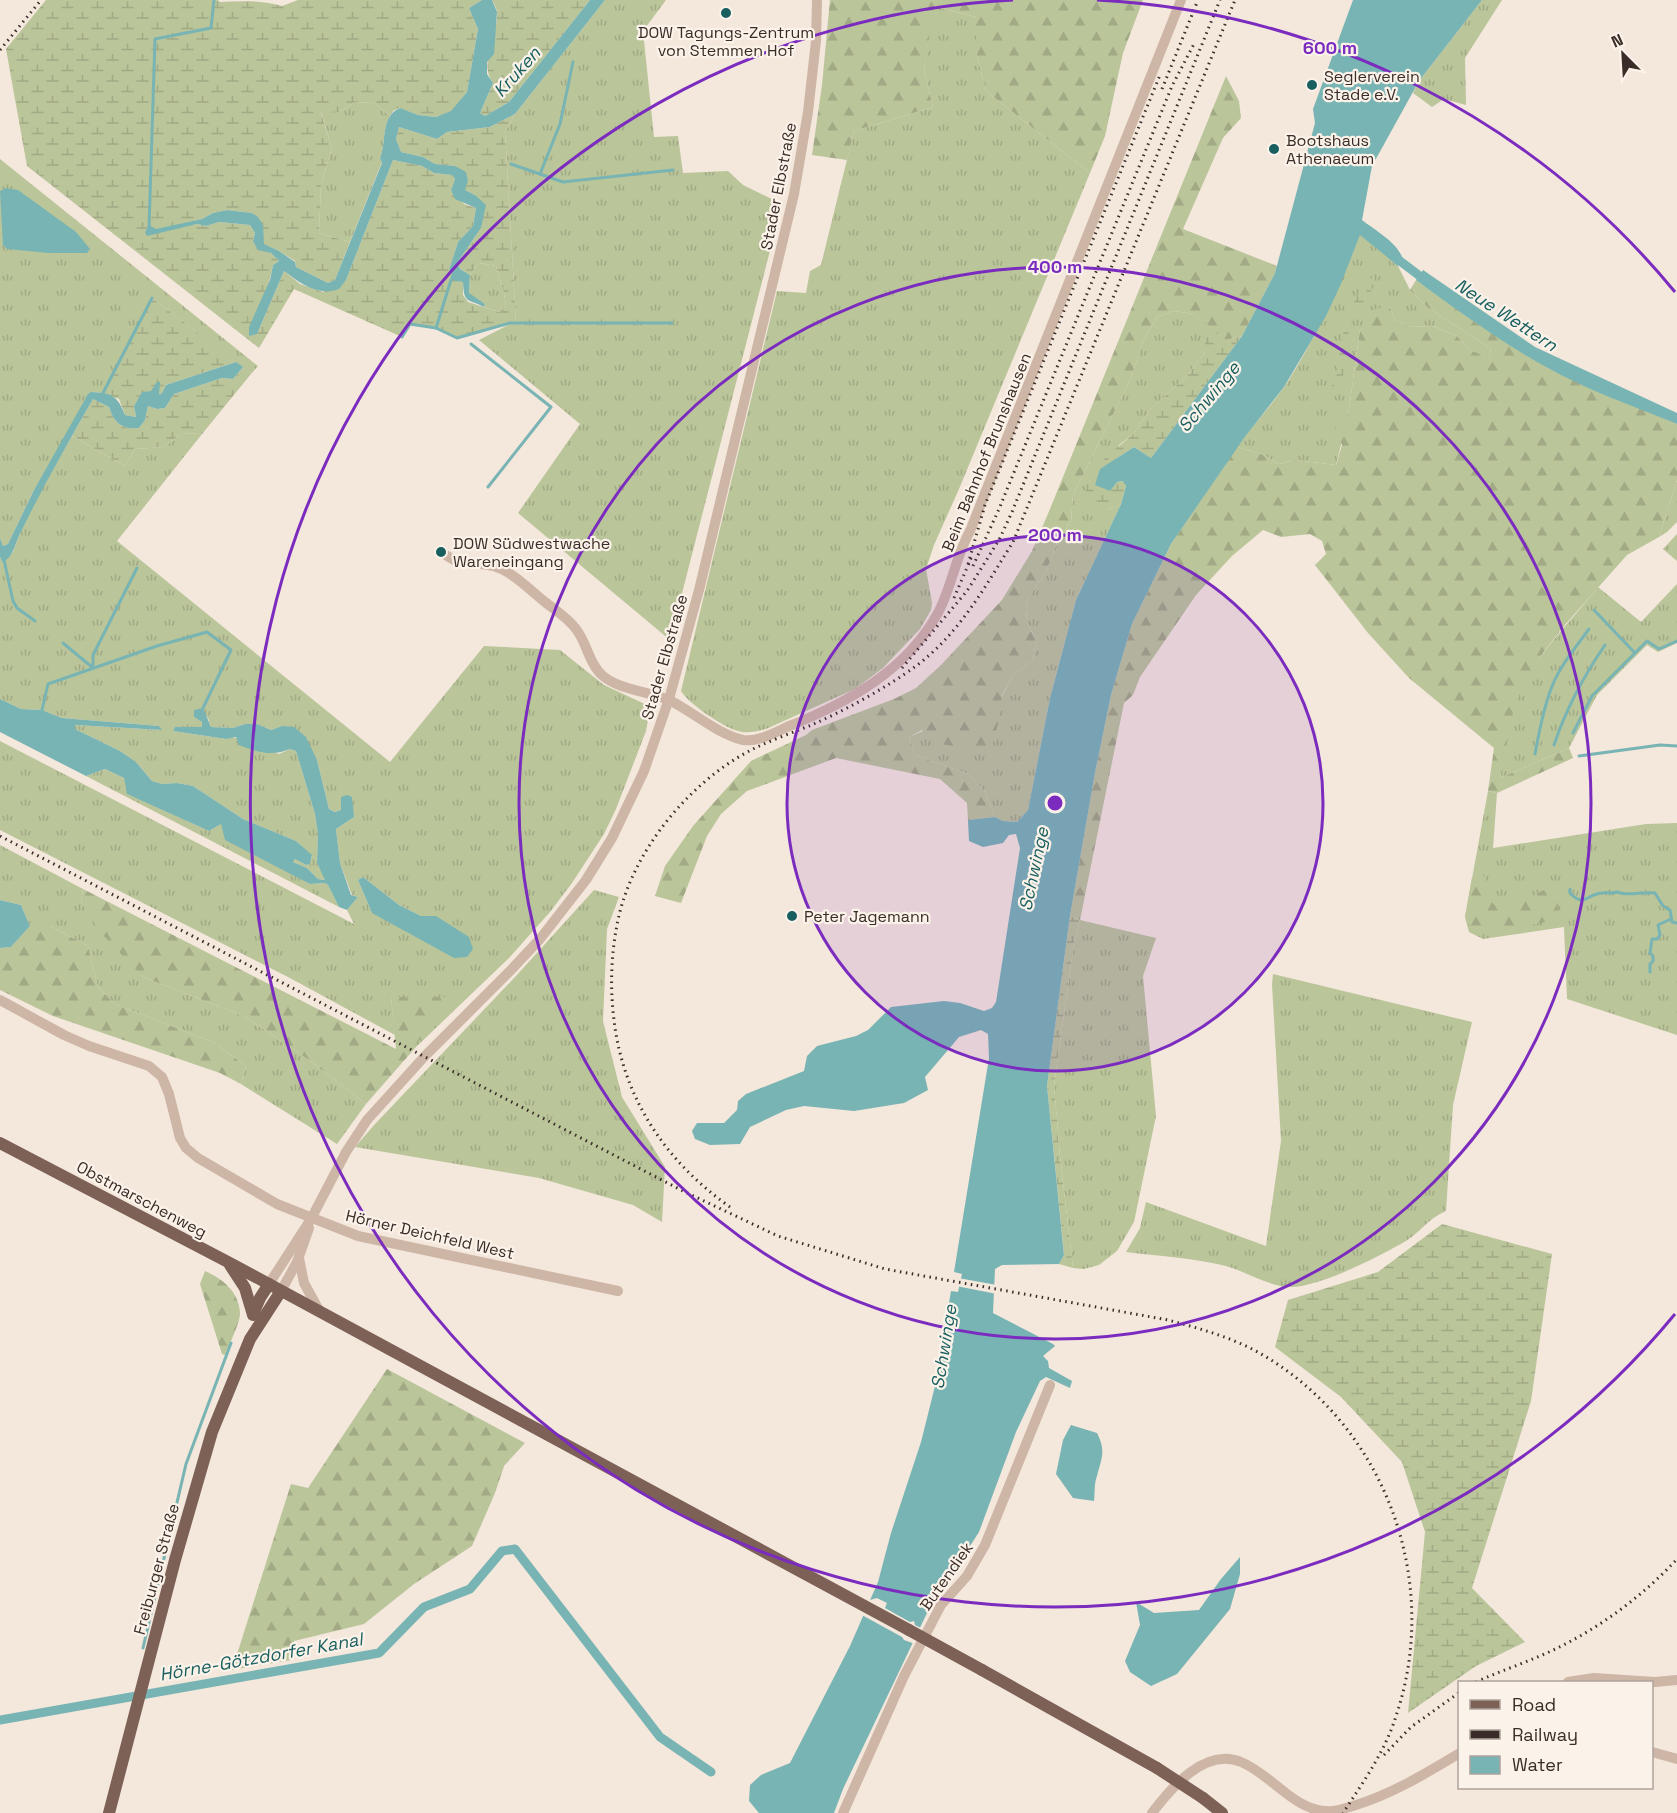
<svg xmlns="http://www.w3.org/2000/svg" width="1677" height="1813" font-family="'Space Grotesk',sans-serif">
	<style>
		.grass { fill: url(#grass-tufts); fill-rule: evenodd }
		.forest { fill: url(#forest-firs) }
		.wetland { fill: url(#wetland-marsh) }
		.water { fill: #78b4b3 }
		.pier { fill: #f4e7dc }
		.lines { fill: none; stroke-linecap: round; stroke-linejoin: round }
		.stream { stroke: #78b4b3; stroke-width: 3 }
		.canal { stroke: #78b4b3; stroke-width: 9 }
		.minor { stroke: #ceb6a6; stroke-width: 10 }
		.major { stroke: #7d6157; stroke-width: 12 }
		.rail { stroke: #3a2c28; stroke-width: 3; stroke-dasharray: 1.5 4.5; stroke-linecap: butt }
		.major-bridge { stroke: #7d6157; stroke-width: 12 }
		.ring { fill: none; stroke: #7b2cbf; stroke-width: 3 }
		.poi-dot { fill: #195f5f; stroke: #fbf2e9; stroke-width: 2 }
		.labels { text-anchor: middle; stroke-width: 4.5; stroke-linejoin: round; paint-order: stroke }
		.poi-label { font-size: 16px; fill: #3a2c28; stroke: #fbf2e9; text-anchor: start }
		.street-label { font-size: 16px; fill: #3a2c28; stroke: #fbf2e9 }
		.water-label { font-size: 18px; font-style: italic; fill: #195f5f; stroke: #fbf2e9 }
		.centre { fill: #7b2cbf; stroke: #fbf2e9; stroke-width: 3 }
		.ring-label { font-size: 18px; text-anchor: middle; font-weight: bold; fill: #7b2cbf; stroke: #fbf2e9; stroke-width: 4.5; stroke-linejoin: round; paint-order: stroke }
	</style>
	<defs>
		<pattern id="grass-tufts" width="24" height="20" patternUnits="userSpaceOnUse" patternTransform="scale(1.5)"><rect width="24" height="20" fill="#bac59a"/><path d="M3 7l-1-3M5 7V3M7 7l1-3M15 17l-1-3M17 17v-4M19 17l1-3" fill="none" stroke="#a1a985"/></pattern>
		<pattern id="forest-firs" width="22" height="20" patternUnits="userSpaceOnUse" patternTransform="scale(1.5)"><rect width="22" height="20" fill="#bac59a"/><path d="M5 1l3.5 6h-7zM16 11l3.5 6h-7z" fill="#a1a985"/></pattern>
		<pattern id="wetland-marsh" width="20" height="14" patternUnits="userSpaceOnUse" patternTransform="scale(1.5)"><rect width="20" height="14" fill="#bac59a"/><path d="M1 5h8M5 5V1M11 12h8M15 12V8" fill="none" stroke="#a1a985"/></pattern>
	</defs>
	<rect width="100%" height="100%" fill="#f4e7dc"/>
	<!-- grass -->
	<g class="grass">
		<polygon points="605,0 666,0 643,31 654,137 678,136 683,173 728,171 743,185 782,204 670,640 518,513 580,424 479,340 516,321 505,132 515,114"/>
		<polygon points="1482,0 1502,0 1465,58 1466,105 1444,99 1432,107 1413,93 1419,81"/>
		<path d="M933 6 976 17V52L986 91 1090 173 959 489 934 545 926 569 932 603 931 610 920 629 883 668 855 689 766 729C757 731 747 734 738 731 723 727 689 704 681 691L777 291 806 293 810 271 821 265 854 131 933 107 924 70Z"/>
		<path d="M355 102 374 103 390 116C382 129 386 144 380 158L382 162 350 242 319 233 321 184 332 148 321 112H339Z"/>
		<polygon points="0,159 258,366 251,374 152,298 103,393 91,392 34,490 8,544 3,546 0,538"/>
		<path d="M1360 234 1398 266 1410 290 1427 307 1491 349 1489 360 1469 349 1457 336 1432 326 1411 327 1395 320 1389 306 1360 330 1348 416 1336 465 1295 460 1279 464 1261 454 1237 447C1252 426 1270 407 1285 386 1316 337 1339 288 1360 234Z"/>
		<polygon points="479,263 496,266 504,293 506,306 499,312 484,307 485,304 469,294 470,275"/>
		<polygon points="1173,311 1194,314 1205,322 1205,352 1187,376 1151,409 1133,434 1119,445 1107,510 1121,504 1076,600 1050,698 1028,810 1017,822 1003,821 995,817 985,792 968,774 915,755 909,737 1002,696 1013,675 1033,660 1036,640 1027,622 1026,601 1046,572 1057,543 1071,521 1073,495 1131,378 1143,341 1157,317"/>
		<path d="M182 433 202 434 117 541 390 762 484 646 560 650 604 685 647 705 650 709 646 731 616 809 604 834 572 883 550 912 509 958 416 1047 414 1045 458 997H391L395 1035 288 977 0 830V741L354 924 347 910 358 897 352 895 340 863 336 829 354 817 341 797V810L335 812 329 809 317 760 282 726 271 730 257 724H245L233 728 211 727 208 718 194 710V717L202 722 203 727H175L173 731 226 739 230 737 236 738 279 754 290 749 296 751 315 814 318 834 317 863 326 880 318 879 307 868 293 862 295 859 306 865 310 864 312 856 296 841 243 819 193 786 177 783 162 784 152 781 137 763 120 751 75 729V725L161 730 159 726 62 718 42 710 21 709 0 699V557L2 562 13 552 18 538 40 492 72 436 125 466 135 449 164 447ZM363 877 399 905 421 916 372 913 358 880Z"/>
		<polygon points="1677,480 1677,522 1667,532 1659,537"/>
		<polygon points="1677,534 1677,561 1663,549"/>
		<path d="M1677 584V643L1658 652 1647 645 1597 695 1569 748 1500 778C1504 755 1506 729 1514 706 1531 659 1568 625 1598 587L1641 622Z"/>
		<polygon points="105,769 124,778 128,794 209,831 221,824 224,828 310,884 325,883 328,885 339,907 86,776"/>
		<polygon points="1488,791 1497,793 1493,848 1646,824 1677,823 1677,1035 1567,999 1564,927 1483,939 1469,932 1465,917"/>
		<polygon points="0,845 83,889 81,902 143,977 244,1016 309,1060 366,1104 337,1144 241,1084 246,1066 215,1043 115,1004 98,987 88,946 50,926 30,926 21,905 0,900"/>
		<polygon points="594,890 619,897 607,929 603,1021 622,1097 665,1167 662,1222 633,1205 539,1178 355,1147 375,1124 516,976"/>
		<polygon points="1080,920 1156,938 1143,976 1156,1116 1134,1222 1117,1251 1099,1265 1084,1269 1073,1268 1060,1156 1054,1085 1074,943"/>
		<path d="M1273 974 1472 1022 1453 1105 1446 1211C1426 1220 1422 1231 1406 1241 1380 1256 1320 1287 1291 1287 1272 1288 1245 1271 1226 1266 1193 1258 1158 1256 1126 1252L1140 1228 1146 1202 1266 1246 1281 1141 1272 984Z"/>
	</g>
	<!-- forest -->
	<g class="forest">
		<polygon points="830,0 1143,0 1123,53 1105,136 1090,173 986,91 976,52 976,17 934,6 924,70 933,107 854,131 847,160 812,155 822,85"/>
		<polygon points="1226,76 1239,101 1241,118 1223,138 1183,229 1277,266 1275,273 1242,336 1226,340 1194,314 1173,311 1157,317 1143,341 1131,378 1073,495 1071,521 1057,543 1046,572 1026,601 1027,622 1036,640 1033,660 1013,675 1002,695 998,724 990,754 932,742 922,730 909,737 915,755 968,774 985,792 995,817 968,820 967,803 940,779 836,758 747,791 721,814 707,836 681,903 655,896 665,866 693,826 751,761 806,735 812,730 894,699 916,688 940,666 1002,600 1032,551 1050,509"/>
		<polygon points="1416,280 1482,327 1548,368 1677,424 1677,480 1659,537 1627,555 1563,627 1543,653 1526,680 1514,707 1500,778 1569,748 1573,758 1497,793 1488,791 1494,748 1409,678 1368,633 1315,565 1326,554 1322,541 1310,534 1281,537 1263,530 1232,556 1196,595 1140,677 1133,695 1124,703 1080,920 1070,916 1095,773 1111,695 1132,624 1171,544 1237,447 1261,454 1279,464 1295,460 1336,465 1342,445 1334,425 1348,416 1360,330 1372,310 1389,306 1395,320 1411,327 1432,326 1457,336 1469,349 1489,359 1491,349 1427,307 1410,290"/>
		<path d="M1481 871C1491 887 1481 896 1500 909 1516 900 1531 898 1546 889L1557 898 1559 910 1556 919C1538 925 1522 926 1504 927 1492 928 1482 933 1471 929L1465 917 1472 877Z"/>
		<polygon points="83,889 396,1049 391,997 459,997 415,1045 416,1047 366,1104 309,1060 244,1016 143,977 99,931 81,902"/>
		<polygon points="30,926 50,926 88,946 98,987 115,1004 215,1043 246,1066 241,1084 220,1073 53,1016 0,990 0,948 11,947"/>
		<path d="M205 1271C223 1279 239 1292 240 1313 240 1323 229 1345 225 1355L222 1354 200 1284Z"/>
		<polygon points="387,1369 525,1443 504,1466 495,1493 472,1546 414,1584 364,1624 294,1641 291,1660 232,1670 291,1484 308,1488"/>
	</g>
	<!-- wetland -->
	<g class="wetland">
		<path d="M46 0H218L220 2C240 1 262 0 282 6L298 0H482L469 8 478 29 467 92 451 112 436 117 418 115 399 108 393 111 390 116 374 103 355 102 339 112 321 113 332 148 321 184 319 233 350 242 335 280 328 283 296 267 295 261 279 251 263 244V225L252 213 227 210 213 213 202 219 156 230 149 225 145 232 197 224 206 226 219 222 250 225 255 233 253 241 271 253 279 261 273 265 257 334 284 271 300 284 323 292 346 280 393 160 422 166 434 173 452 175 455 179 451 190 464 204 476 208 473 226 458 242 449 270 458 281 463 282V295L468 302 499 312 506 306 504 293 496 266 479 263 470 275 460 269 457 263 481 228 475 195 465 190 455 166 435 164 423 157 401 152 396 139 399 127 437 139 447 132 490 127 515 114 505 132 516 321 457 338 436 328 410 324 402 337 294 289 259 348 27 166 6 49Z"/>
		<path d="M492 0H590L509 102 485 116 480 113 493 83C478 62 498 37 497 13 497 9 494 4 492 0Z"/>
		<polygon points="1375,277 1374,286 1352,321 1341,389 1331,401 1326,398 1335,379 1346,319 1365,280"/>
		<polygon points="152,298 236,362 166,385 162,393 158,394 151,391 142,393 134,406 136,417 125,415 119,399 103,393"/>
		<polygon points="1205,322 1226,340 1242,336 1151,458 1134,447 1100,469 1095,485 1124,481 1126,486 1121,504 1107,510 1086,499 1086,483 1095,467 1133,434 1151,409 1187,376 1205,352"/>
		<path d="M243 367 251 374 202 434 182 433 164 447 135 449 125 466 72 436 93 399 109 407C114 423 122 430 139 428L145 420 148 406 157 409 165 408 174 394 222 378 233 379Z"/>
		<polygon points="1070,916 1080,920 1074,943 1054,1085 1060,1156 1073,1268 1059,1264 1064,1255 1063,1243 1047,1086"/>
		<polygon points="1442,1224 1552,1254 1531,1401 1472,1588 1525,1642 1476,1666 1408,1713 1425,1532 1402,1462 1341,1397 1275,1347 1288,1300 1378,1272"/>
	</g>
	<!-- water -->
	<g class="water">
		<path d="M482 0H492L497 12 494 54 487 62V74L493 83 480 113 485 116 509 102 590 0H605L515 114 490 127 447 132 437 139 399 127 396 139 401 152 423 157 435 164 455 166 466 172 468 181 465 190 475 195 486 205 481 228 457 263 460 269 470 275 469 293 485 304 484 307C467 298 464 304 463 282L450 280 452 273 449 270 458 242 473 226 476 208 455 199 451 190 455 179 452 175 434 173 422 166 393 160 346 280 339 289C318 297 300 283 284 271L257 334 249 336V327L270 280 273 265 279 261 271 253 258 250 253 241 255 233 250 225 219 222 206 226 197 224 147 236 145 232 149 225 156 229 202 219 213 213 227 210 252 213 258 217 263 225 264 244 279 251 295 262 296 267 328 283 335 280 382 163 380 158C387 142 380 116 400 108L418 115 436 117 451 111 467 92 478 29 469 8Z"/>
		<path d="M1353 0H1482L1419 81 1372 166 1362 220C1376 231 1397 242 1403 259L1398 266 1360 235 1340 286 1326 316 1284 387 1244 438 1171 544 1132 624 1111 695 1095 773 1070 916 1047 1086 1064 1255 1059 1264 1002 1265 995 1269 993 1313 1053 1344 1055 1346 1043 1356 1048 1361 1049 1368 1072 1381 1070 1388 1046 1377 1040 1381 1016 1432 979 1532 927 1613 843 1789 834 1813H759L749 1801 750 1785 761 1775 790 1763 850 1646 878 1582 891 1533 921 1442 935 1386 951 1291 958 1292 962 1274 954 1272 989 1058 988 1034 981 1030 959 1037 925 1077 928 1090 904 1103 854 1111 804 1106 786 1110 750 1127 740 1144 710 1145 695 1139 692 1131 697 1123H724L737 1110 738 1101 746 1094 804 1071 807 1056 817 1046 856 1036 868 1030 891 1007 944 1001 960 1003 984 1011 992 1008 996 1002 1020 848 1016 834 1009 835 1003 843 983 847 969 841 968 820 995 817 1003 821 1017 822 1028 810 1050 698 1076 600 1121 504 1126 486 1123 481 1117 482 1110 491 1095 485 1100 469 1134 447 1151 458 1242 336 1275 273 1315 123 1313 109Z"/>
		<polygon points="6,188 18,190 76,232 90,249 87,253 49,253 7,249 3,245 0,191"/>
		<path d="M1423 270 1535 347 1677 413V424C1633 406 1587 390 1546 367 1501 342 1458 311 1416 280Z"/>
		<path d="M236 362 243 367 233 379 222 378 174 394 165 408 157 409 148 406 145 420 139 428C122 430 114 423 109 407L93 399C68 443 43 486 21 532 15 542 14 558 2 562L0 557V538L3 546 8 544 34 490 88 394 91 392C112 393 117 395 125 415L136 417 134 406 142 392 151 391 157 382H160L159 394 162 393 166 385Z"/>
		<path d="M0 699 21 709 42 710 62 718 159 726 162 730 75 725V729L120 751 136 762 152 781 162 784 177 783 193 786 243 819 296 841 312 855 310 864 306 865 295 859 293 862 307 868 318 879 325 880 317 863 318 834 315 814 296 751 290 749C271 757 258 752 239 745L236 737 226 739 173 731 175 727H202V722L194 717V710L203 708 211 727 233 728 245 724H257L271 730 282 726 294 727 306 737 317 760 329 809 335 812 341 810V797L347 795 352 797 354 817 336 829 340 863 351 895 358 897 347 910 339 907 328 885 325 883 310 884 225 840 221 824 209 831 127 794 124 778 105 769 86 776 0 732Z"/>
		<polygon points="363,877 399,905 421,916 436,916 469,937 473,949 467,957 454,958 372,913 358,880"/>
		<polygon points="0,900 21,905 30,926 11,947 0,948"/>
		<path d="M1071 1425 1097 1433C1106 1451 1102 1457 1097 1476 1094 1483 1095 1493 1094 1501L1073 1498 1056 1474 1063 1440Z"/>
		<polygon points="1240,1557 1240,1574 1230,1609 1177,1674 1151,1686 1130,1672 1125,1661 1140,1625 1136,1602 1154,1613 1199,1610 1221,1579"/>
	</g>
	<!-- pier -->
	<g class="pier">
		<polygon points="958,1278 997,1285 997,1294 956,1286"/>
		<polygon points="877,1598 887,1603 885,1608 910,1622 914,1621 915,1625 923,1629 915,1644 904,1640 902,1637 860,1614 867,1599 870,1600"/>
	</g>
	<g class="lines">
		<!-- stream -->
		<g class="stream">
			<polyline points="511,164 563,182 673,170"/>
			<polyline points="540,174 560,124 573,62"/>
			<polyline points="149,228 155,39 211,28 214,0"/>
			<polyline points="436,328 457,338 510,323 672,323"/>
			<polyline points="402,337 410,324 436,328 451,280"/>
			<polyline points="471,344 551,407 488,487"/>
			<polyline points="103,393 152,298"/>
			<polyline points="4,560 13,601 17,608 35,621"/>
			<polyline points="1594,610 1634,652"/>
			<polyline points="63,643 93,668 93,655 137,568"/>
			<polyline points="42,710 48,684 157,646 207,632 231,650 203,708"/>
			<polyline points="1573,733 1592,696 1647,641 1659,649 1677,641"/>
			<path d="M1554 745C1566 709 1583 677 1605 645"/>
			<path d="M1535 754C1539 732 1543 710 1551 689 1559 667 1575 648 1589 629"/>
			<polyline points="1579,756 1660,745 1677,746"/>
			<path d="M1570 889V893C1584 908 1587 894 1602 893 1608 892 1611 894 1617 892 1629 897 1642 891 1655 893L1663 906 1670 910 1672 922 1677 923"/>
			<polyline points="1650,972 1650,964 1653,961 1653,956 1650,953 1652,939 1657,939 1660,935 1658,925 1671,919"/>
			<polyline points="143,1648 186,1464 231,1343"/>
		</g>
		<!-- canal -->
		<g class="canal">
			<polyline points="1392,255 1429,283"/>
			<polyline points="0,1720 379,1653 424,1607 470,1589 502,1551 515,1549 660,1737 711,1772"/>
		</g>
		<!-- minor -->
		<g class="minor">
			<path d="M442 552C460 568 472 561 493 566 512 571 530 590 545 602 555 610 568 618 576 629 587 643 589 664 603 676 621 691 651 691 671 701 693 712 719 735 743 740 758 742 774 733 787 727 847 703 907 671 939 611 952 585 956 556 970 531L1181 0"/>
			<polyline points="0,1000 64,1035 89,1046 149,1066 162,1077 169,1094 180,1138 186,1148 198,1158 277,1204 358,1236 618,1291"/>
			<polyline points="299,1258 304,1283 320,1312"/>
			<polyline points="269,1284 311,1219 346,1152 367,1120 424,1057 510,971 540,939 586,880 612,838 644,771 669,699 699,590 794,194 808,112 816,41 817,0"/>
			<polyline points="281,1291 297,1262 309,1228"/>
			<polyline points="1568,1682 1594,1678 1655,1682 1677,1680"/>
			<polyline points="1652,1752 1677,1759"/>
			<polyline points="843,1813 904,1676 941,1605 967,1576 985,1545 1050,1385"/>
			<path d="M1152 1813C1171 1788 1205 1747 1241 1762 1256 1768 1269 1780 1282 1790 1294 1800 1311 1811 1327 1811 1335 1812 1345 1808 1353 1806 1392 1794 1425 1774 1460 1753"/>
		</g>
		<!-- major -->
		<g class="major">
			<polyline points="0,1143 228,1262 909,1630"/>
			<polyline points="230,1265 245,1288 253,1315"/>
			<polyline points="253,1314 260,1298 269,1284"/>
			<polyline points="982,1670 1157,1768"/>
			<polyline points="1203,1798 1222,1813"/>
			<polyline points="109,1813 175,1560 212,1432 250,1339 281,1291"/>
		</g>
		<!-- rail -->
		<g class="rail">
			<polyline points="0,50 41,0"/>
			<polyline points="1162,89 1198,0"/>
			<polyline points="968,564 985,505 1160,75"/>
			<polyline points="973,566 999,509 1172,86 1195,42"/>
			<polyline points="954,598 972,556"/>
			<polyline points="902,668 967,591 999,540 1012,512 1220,0"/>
			<path d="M0 836 683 1191 778 1236 885 1269 1168 1320C1198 1328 1227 1336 1254 1350 1382 1419 1442 1576 1397 1713 1386 1750 1364 1781 1343 1813"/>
			<path d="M730 1207C666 1162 623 1098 614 1020 610 989 611 956 617 925 630 853 690 780 755 748 772 740 791 733 809 726 844 711 886 688 916 666 959 634 985 587 1013 542L1235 0"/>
			<path d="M1476 1682C1500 1671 1525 1663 1549 1652 1597 1630 1642 1597 1677 1559"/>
			<polyline points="1384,1755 1411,1727 1460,1692"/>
		</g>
		<!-- major-bridge -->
		<g class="major-bridge">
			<polyline points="909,1630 982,1670"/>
			<polyline points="1157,1768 1203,1798"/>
		</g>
	</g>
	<!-- distance rings -->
	<circle cx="1055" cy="803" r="268" fill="#7b2cbf" fill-opacity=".12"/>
	<g class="ring">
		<circle cx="1055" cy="803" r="268"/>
		<circle cx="1055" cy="803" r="536"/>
		<path d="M1675 1314A804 804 0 1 1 1013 0M1097 0A804 804 0 0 1 1675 292"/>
	</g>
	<!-- markers -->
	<g class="poi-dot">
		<circle cx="726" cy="13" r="6"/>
		<circle cx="1312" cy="85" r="6"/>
		<circle cx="1274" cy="149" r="6"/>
		<circle cx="441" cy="552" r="6"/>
		<circle cx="792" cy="916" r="6"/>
	</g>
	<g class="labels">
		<!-- poi labels -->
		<g class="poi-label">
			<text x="726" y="38" text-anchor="middle">DOW Tagungs-Zentrum<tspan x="726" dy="18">von Stemmen Hof</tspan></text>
			<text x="1324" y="82">Seglerverein<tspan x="1324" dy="18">Stade e.V.</tspan></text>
			<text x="1286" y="146">Bootshaus<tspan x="1286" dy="18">Athenaeum</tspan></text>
			<text x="453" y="549">DOW Südwestwache<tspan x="453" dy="18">Wareneingang</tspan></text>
			<text x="804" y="922">Peter Jagemann</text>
		</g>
		<!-- street labels -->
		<g class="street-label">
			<text transform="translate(778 186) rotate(-79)" y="6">Stader Elbstraße</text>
			<text transform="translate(986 452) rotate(-68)" y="6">Beim Bahnhof Brunshausen</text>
			<text transform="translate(664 657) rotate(-74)" y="6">Stader Elbstraße</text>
			<text transform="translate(142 1199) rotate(28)" y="6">Obstmarschenweg</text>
			<text transform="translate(430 1234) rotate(13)" y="6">Hörner Deichfeld West</text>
			<text transform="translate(156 1569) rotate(-75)" y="6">Freiburger Straße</text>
			<text transform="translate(946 1576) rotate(-55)" y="6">Butendiek</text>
		</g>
		<!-- water labels -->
		<g class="water-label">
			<text transform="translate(517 72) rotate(-48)" y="6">Kruken</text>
			<text transform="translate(1506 315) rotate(33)" y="6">Neue Wettern</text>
			<text transform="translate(1209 397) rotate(-50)" y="6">Schwinge</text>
			<text transform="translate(1034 869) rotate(-78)" y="6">Schwinge</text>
			<text transform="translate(944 1347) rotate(-81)" y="6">Schwinge</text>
			<text transform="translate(261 1657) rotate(-10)" y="6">Hörne-Götzdorfer Kanal</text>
		</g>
	</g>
	<circle cx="1055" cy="803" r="9" class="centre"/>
	<g class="ring-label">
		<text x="1330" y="54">600 m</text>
		<text x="1055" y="273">400 m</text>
		<text x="1055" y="541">200 m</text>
	</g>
	<!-- legend -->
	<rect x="1458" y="1681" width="195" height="108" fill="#fbf2e9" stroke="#aea39c" stroke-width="1.5"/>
	<rect x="1470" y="1700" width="30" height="9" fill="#7d6157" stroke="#aea39c" stroke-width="1.5"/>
	<text x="1512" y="1711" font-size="18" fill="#3a2c28">Road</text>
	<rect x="1470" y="1730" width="30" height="9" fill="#3a2c28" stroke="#aea39c" stroke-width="1.5"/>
	<text x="1512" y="1741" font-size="18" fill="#3a2c28">Railway</text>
	<rect x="1470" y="1756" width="30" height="18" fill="#78b4b3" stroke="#aea39c" stroke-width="1.5"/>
	<text x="1512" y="1771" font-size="18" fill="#3a2c28">Water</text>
	<!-- north arrow -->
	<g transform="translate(1623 54) rotate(336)" stroke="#fbf2e9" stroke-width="4.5" paint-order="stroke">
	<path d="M0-4.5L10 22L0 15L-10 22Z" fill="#3a2c28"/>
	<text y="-9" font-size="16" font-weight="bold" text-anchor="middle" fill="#3a2c28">N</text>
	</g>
</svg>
